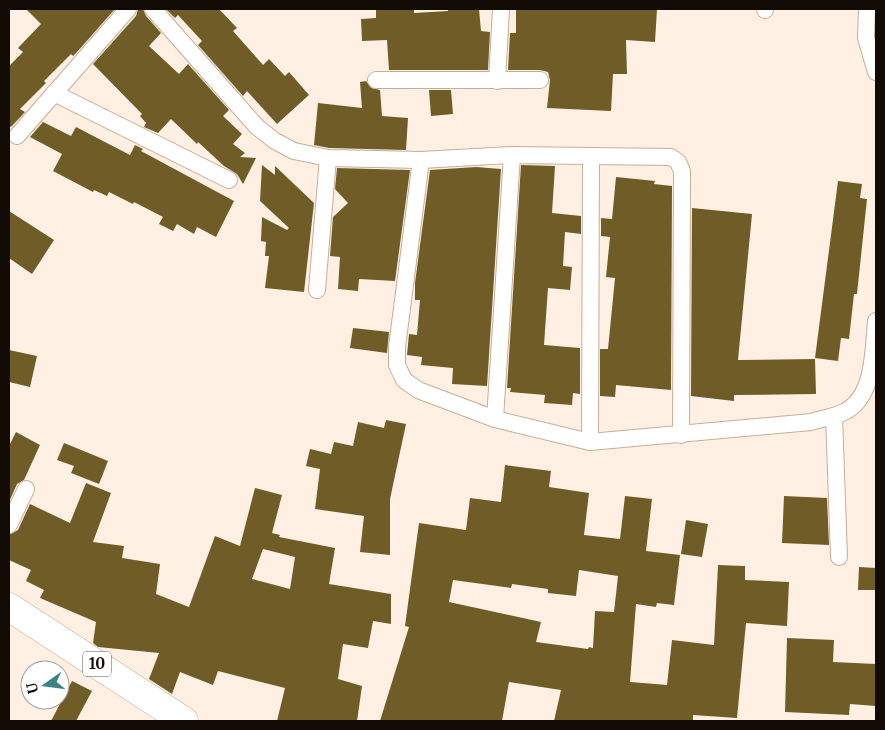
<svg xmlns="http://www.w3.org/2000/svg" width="885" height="730" font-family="Merriweather,serif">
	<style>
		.building { fill: #6f5c27; fill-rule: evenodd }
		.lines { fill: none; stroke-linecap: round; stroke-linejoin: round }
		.street-casing { stroke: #c5ae99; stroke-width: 18 }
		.highway-casing { stroke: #c5ae99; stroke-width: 29 }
		.street { stroke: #fff; stroke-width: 16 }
		.highway { stroke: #fff; stroke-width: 28 }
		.labels { text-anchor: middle; stroke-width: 4; stroke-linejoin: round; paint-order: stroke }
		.shield { fill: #fff; stroke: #59544f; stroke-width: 1 }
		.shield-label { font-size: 15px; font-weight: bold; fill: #120a04 }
	</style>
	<rect width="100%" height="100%" fill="#fff0e3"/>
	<!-- building -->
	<g class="building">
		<polygon points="26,9 115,9 77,52 73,56 71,54 44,81 46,83 20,109 25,112 11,127 9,126 9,66 23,52 18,48 41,24"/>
		<polygon points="138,9 143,9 146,16 161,33 149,46 179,74 188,64 229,110 223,116 242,134 233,144 245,153 240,157 256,158 243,184 237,174 224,166 198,142 197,144 171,119 158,133 144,127 146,123 140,116 142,114 93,64 136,16"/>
		<polygon points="166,9 219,9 237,28 233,31 263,65 269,59 285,76 289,72 309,95 277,124 247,91 243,96 198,45 202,41 178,15 175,18"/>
		<polygon points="376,9 414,9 414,13 448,11 448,9 479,9 481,31 490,32 488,70 389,70 387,40 362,41 361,19 376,18"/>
		<polygon points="516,9 657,9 655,42 626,40 627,74 613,74 611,111 547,108 550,80 548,72 540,70 508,70 510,33 516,33"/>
		<polygon points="366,81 371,88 380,90 382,116 408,118 406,150 329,148 314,145 318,103 362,108 360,82"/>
		<polygon points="429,90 451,90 453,114 431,116"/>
		<polygon points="43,122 71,136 76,127 130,155 135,145 143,149 141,151 234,201 216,237 197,227 194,234 177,224 173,231 159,224 163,217 134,202 133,204 109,192 107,196 94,190 93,192 53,171 62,154 30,137"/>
		<polygon points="262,165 275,175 275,166 314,203 304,292 265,288 269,256 265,256 266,242 261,241 262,217 287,230 289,228 260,201"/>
		<polygon points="521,165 555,166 552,213 581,216 581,234 565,232 563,266 572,267 570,290 548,288 544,345 580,348 580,394 573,393 572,405 544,403 545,395 510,392 511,388 507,388"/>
		<polygon points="476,167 501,169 487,386 452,384 453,368 421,365 422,357 407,355 409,334 417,335 420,300 415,300 415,283 430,170"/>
		<polygon points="337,168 410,170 395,281 359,279 358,291 338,289 340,257 330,256 333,217 348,203 335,189"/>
		<polygon points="616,177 655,181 654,184 672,186 671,390 616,385 615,397 600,396 600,349 608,349 615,278 606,277 610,237 601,236 601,218 612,219"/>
		<polygon points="838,181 862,184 860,198 867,199 857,294 854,294 849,339 841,338 838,361 815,358"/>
		<polygon points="692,208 752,214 738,360 815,359 816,394 734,395 734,401 691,396"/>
		<polygon points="9,211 54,240 32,274 9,258"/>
		<polygon points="353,328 389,332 387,353 350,348"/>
		<polygon points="9,350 37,356 30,387 9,382"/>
		<polygon points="386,420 406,424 390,499 390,555 360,552 364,516 315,509 320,469 306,466 310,449 331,454 334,442 353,446 358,422 384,428"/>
		<polygon points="16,432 40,445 24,480 17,484 9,502 9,446"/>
		<polygon points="64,443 108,461 99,484 71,473 74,466 57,460"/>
		<path d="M505 465 551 471 549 487 589 493 584 535 620 539 625 496 652 499 646 551 680 555 674 605 657 603 656 607 636 604 630 682 667 685 672 640 714 645 718 565 745 566V580L789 582 787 626 746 623 737 718 693 715V721H554L561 690 509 682 502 721H380L409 627 405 626 419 523 466 530 470 498 501 502ZM579 570 618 576 614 612 595 611 593 648 589 647 588 649 536 642 541 622 449 602 453 580 511 588 512 584 548 589V593L576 596Z"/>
		<path d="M86 483 111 493 93 542 124 546 122 558 160 564 156 594 189 607 215 536 240 546 255 488 282 495 272 533 280 535 279 537 335 548 329 584 391 594V624L373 621 368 648 343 644 338 679 362 686 357 721H277L285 688 218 671 213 685 180 672 172 694 149 679 159 653 98 647 93 643 96 622 40 598 44 590 26 581 31 570 9 560V535L18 530 30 504 70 523ZM263 549 295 557 290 589 252 579Z"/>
		<polygon points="784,496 827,498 829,545 782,543"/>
		<polygon points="686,520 708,524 702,557 681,554"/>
		<polygon points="859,567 876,568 876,590 858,590"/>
		<polygon points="787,638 834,640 833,662 876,664 876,706 850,704 849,715 785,712"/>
		<polygon points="72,681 92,691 76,721 51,721"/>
	</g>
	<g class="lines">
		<defs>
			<g id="street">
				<polyline points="153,9 257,127 275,141 294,151 328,158 421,160 512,155 671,157 678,162 682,171 681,435"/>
				<polyline points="867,9 866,38 876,72"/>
				<polyline points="765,10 765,9"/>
				<polyline points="376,80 540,80"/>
				<polyline points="497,81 501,9"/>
				<polyline points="54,93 229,180"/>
				<polyline points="17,136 128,9"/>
				<path d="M421 160 397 347V365L404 380 418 390 495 419 590 442 811 422C821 419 834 417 844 412 875 397 873 350 876 321"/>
				<polyline points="317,290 328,158"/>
				<polyline points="834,416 839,557"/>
				<polyline points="495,419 512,155"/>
				<polyline points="590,442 591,156"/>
				<polyline points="9,525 26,489"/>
			</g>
			<polyline id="highway" points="9,607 184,721"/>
		</defs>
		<!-- street casing -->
		<use href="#street" class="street-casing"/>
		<!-- highway casing -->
		<use href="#highway" class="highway-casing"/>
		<!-- street -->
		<use href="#street" class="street"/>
		<!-- highway -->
		<use href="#highway" class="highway"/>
	</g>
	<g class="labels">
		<!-- shield labels -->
		<rect class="shield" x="83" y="651.5" width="28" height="25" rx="4"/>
		<g class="shield-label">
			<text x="97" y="669">10</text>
		</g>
	</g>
	<!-- border -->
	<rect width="885" height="730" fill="none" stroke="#120a04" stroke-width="20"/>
	<!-- north arrow -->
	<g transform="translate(45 685) rotate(256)"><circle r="24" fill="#ffffff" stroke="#a09d9b"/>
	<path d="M0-4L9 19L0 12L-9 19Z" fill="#3c8484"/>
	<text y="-8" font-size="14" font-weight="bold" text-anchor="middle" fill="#120a04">U</text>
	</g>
</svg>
